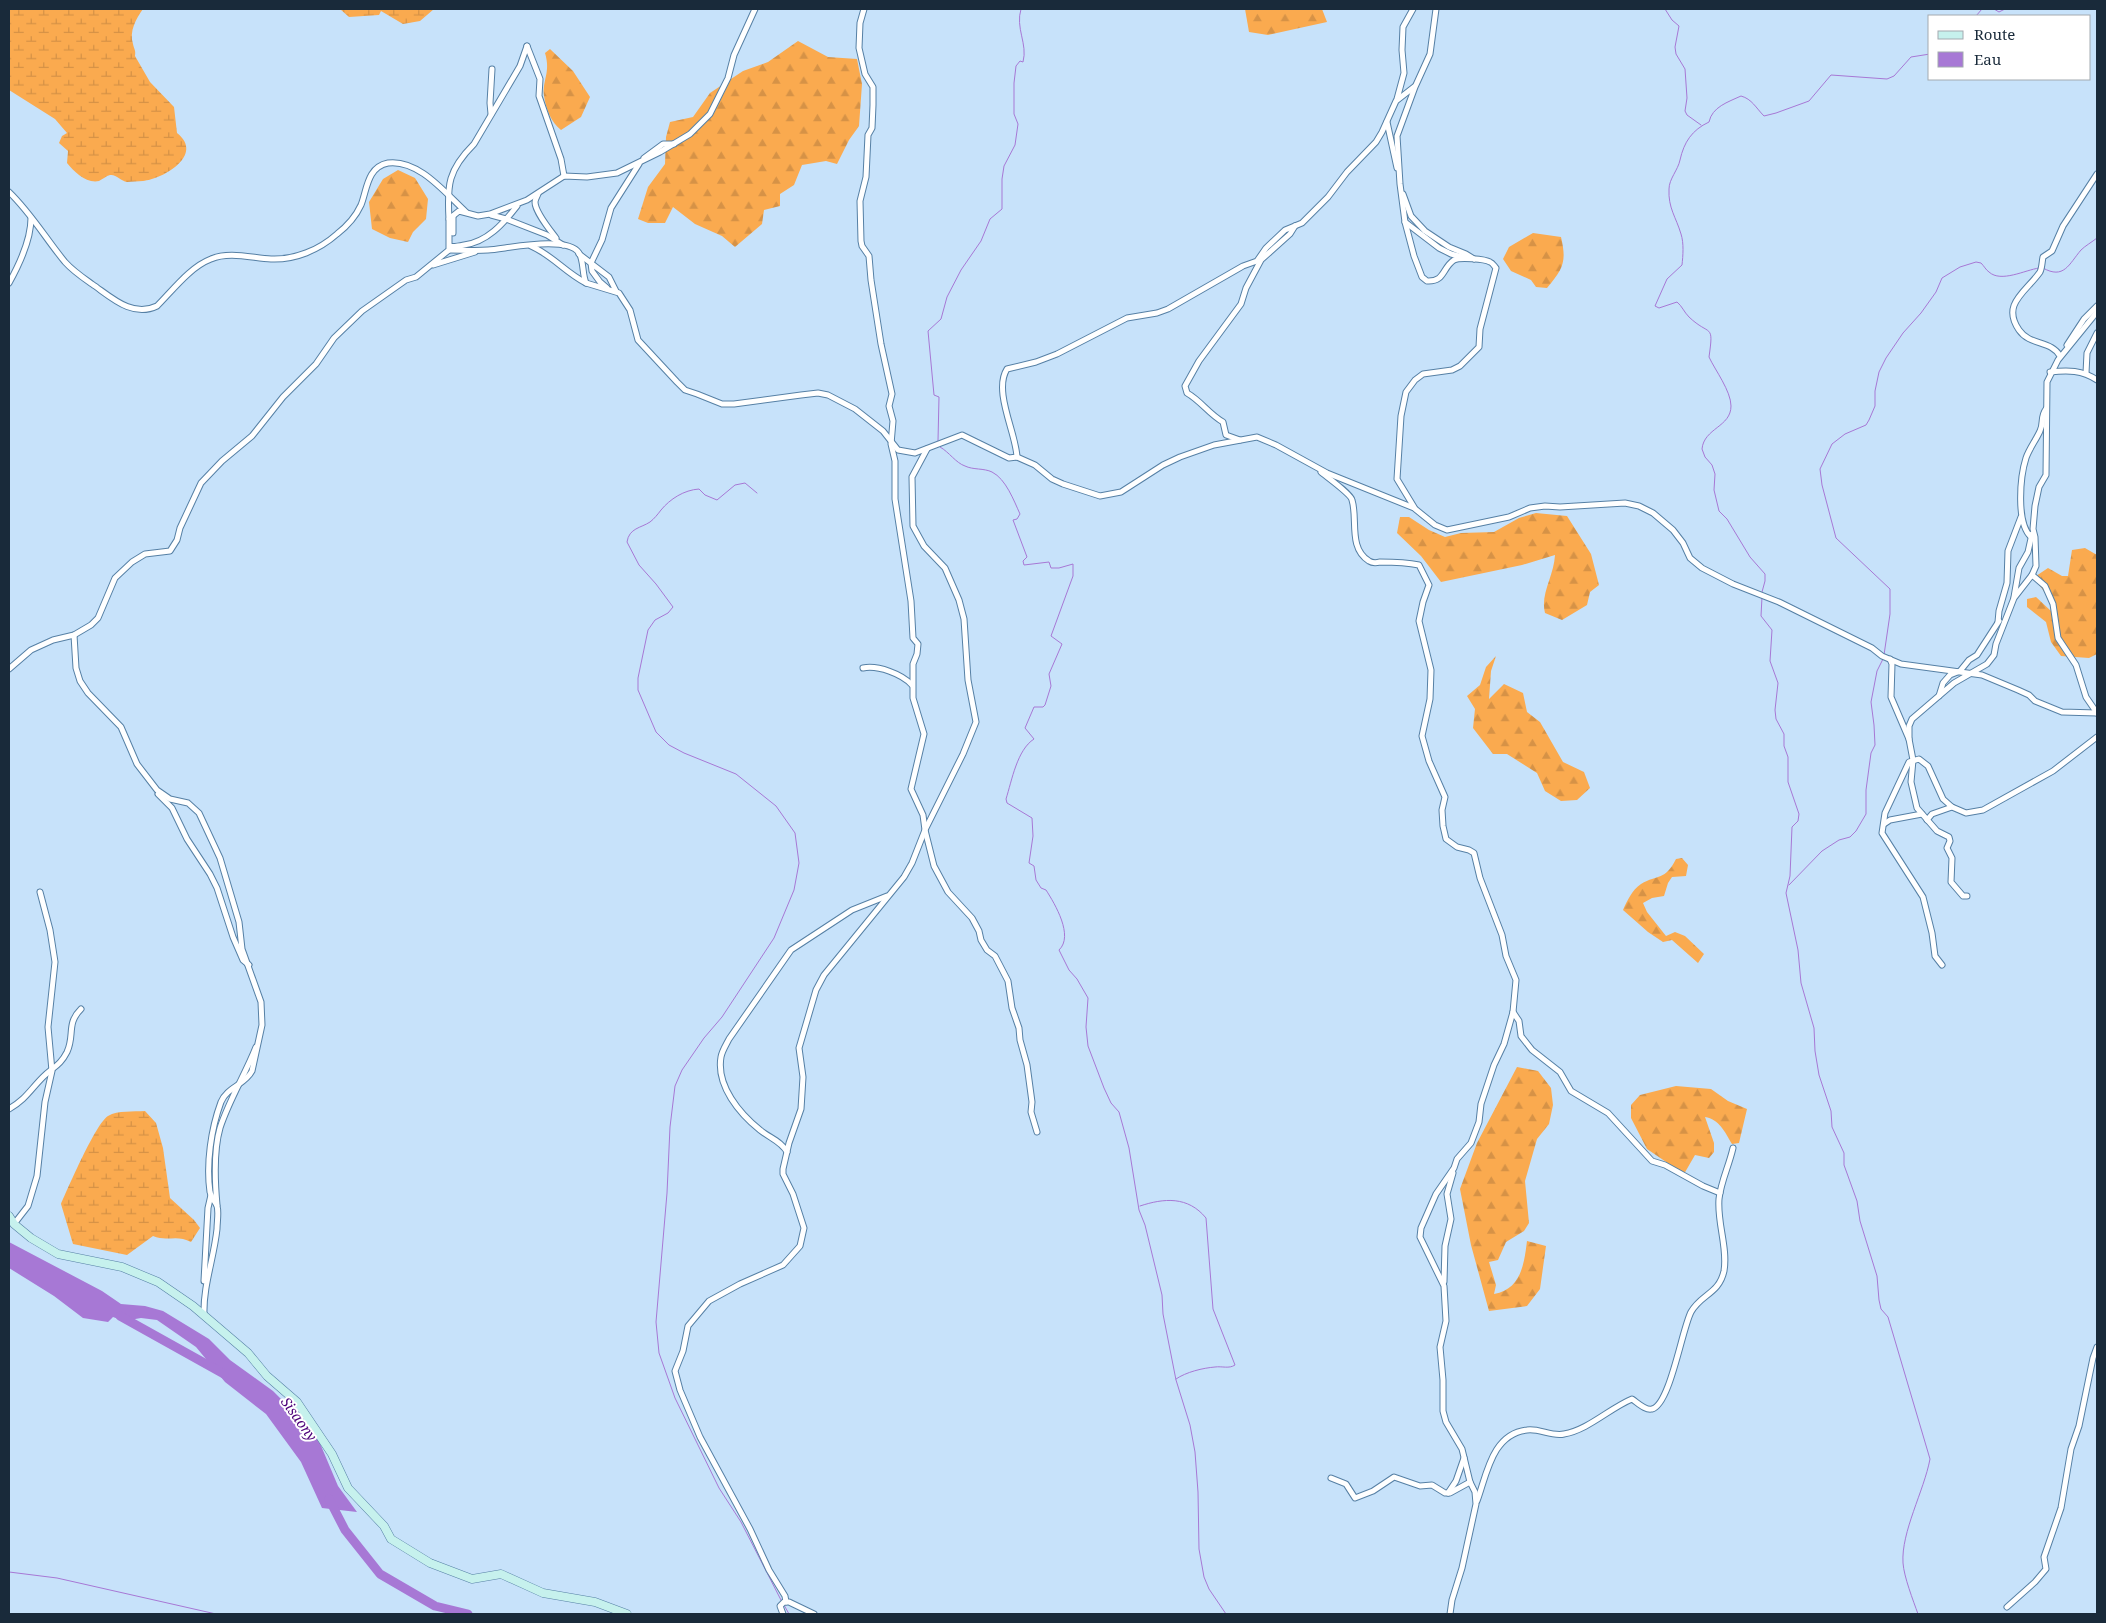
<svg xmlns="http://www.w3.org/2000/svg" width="2106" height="1623" font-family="'Noto Serif',serif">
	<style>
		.forest { fill: url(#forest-firs) }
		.wetland { fill: url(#wetland-marsh) }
		.water { fill: #a778d5 }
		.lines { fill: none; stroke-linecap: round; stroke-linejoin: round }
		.stream { stroke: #a778d5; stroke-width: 1 }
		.river { stroke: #a778d5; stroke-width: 9 }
		.street-casing { stroke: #5680a5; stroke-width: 7 }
		.secondary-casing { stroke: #5680a5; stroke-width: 9 }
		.street { stroke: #fff; stroke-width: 5 }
		.secondary { stroke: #c6f1ed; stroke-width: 8 }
		.labels { text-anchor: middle; stroke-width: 4; stroke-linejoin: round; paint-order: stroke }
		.water-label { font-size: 14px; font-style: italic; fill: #4d0079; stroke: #fff }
	</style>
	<defs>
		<pattern id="forest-firs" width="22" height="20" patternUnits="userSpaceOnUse" patternTransform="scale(1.25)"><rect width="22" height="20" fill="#faaa4f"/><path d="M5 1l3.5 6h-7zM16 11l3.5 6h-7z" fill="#d69246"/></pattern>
		<pattern id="wetland-marsh" width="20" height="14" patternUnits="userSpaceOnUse" patternTransform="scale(1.25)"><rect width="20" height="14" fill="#faaa4f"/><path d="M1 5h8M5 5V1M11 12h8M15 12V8" fill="none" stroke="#d69246"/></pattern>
	</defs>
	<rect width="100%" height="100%" fill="#c7e2fa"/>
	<!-- forest -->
	<g class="forest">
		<polygon points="1245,9 1322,9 1327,22 1268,35 1249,32"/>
		<polygon points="798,41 828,57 857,59 862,84 859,126 849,140 837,164 826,161 802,165 794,185 780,194 780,206 764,210 762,224 735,247 722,236 695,224 673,207 665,223 648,223 638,219 648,187 665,164 666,137 670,122 693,117 710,93 743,71 768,62"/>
		<path d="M550 49 573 71 590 97 581 117 561 130C551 122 546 109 544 96 542 80 551 73 545 53Z"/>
		<polygon points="398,170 415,178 428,199 426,219 413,232 408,242 390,238 372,229 369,202 383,179"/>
		<path d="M1533 233 1561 237C1567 262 1563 269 1547 288L1536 287 1531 280 1511 271 1503 259 1509 247Z"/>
		<path d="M1536 513 1567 516 1591 554 1599 585 1590 592 1587 605 1562 620 1545 613C1540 594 1554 576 1555 555L1522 565 1441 582 1421 556 1397 533 1400 517H1409L1429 530 1445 537 1461 533 1494 532 1519 518Z"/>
		<path d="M2085 548 2097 555V654L2089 658 2061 656 2051 642 2046 622 2027 607V599L2036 597 2051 611C2050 597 2042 588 2033 578L2048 568 2062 576H2068L2072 550Z"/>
		<polygon points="1496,656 1491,671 1489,699 1504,684 1523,693 1527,712 1540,722 1563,762 1584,772 1590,788 1577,800 1561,801 1545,791 1537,773 1507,754 1493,754 1473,728 1475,709 1467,696 1480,685 1486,667"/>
		<path d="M1682 858 1688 865 1686 876 1672 877 1668 883 1664 896 1652 898 1643 903 1647 912 1666 936 1675 932 1685 936 1704 954 1698 963 1672 940 1663 942 1648 932 1623 910C1627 901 1632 890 1641 884 1658 874 1665 881 1676 859Z"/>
		<path d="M1517 1067 1538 1071 1551 1088 1553 1105 1549 1124 1537 1139 1525 1181 1529 1223 1524 1231 1506 1242 1498 1260 1489 1262 1496 1285 1494 1294C1521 1289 1524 1265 1527 1241L1546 1246 1540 1289 1527 1306 1489 1311 1471 1245 1460 1189 1477 1143Z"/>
		<path d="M1676 1086 1711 1089 1728 1101 1747 1109 1739 1143 1732 1144C1725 1132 1719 1119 1705 1117L1714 1143V1152L1709 1158 1695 1155 1684 1174 1647 1149 1631 1118V1105L1640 1095Z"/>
	</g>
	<!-- wetland -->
	<g class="wetland">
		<path d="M9 9H143C136 19 129 31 133 44 134 49 136 50 135 56L150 82 174 107 177 133C205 155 163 179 143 181 138 181 132 182 127 182 121 181 116 174 110 175 106 176 103 179 99 181 87 184 74 172 67 163L68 151 59 143 62 136 67 133 55 119 9 90Z"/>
		<polygon points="340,9 434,9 420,21 403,24 381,11 379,15 349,17"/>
		<path d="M145 1111 156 1123 163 1148 170 1198 194 1220 200 1228 191 1242C177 1234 167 1242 153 1236L127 1255 73 1244 61 1204C68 1188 96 1123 108 1116 118 1110 133 1112 145 1111Z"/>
	</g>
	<!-- water -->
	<polygon class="water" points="9,1242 102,1291 121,1304 145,1306 163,1311 209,1339 230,1360 273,1391 300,1418 319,1441 338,1486 357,1512 322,1508 301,1462 266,1414 225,1382 196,1347 157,1320 141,1318 124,1321 113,1317 108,1322 83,1318 54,1296 9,1268"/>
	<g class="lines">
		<!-- stream -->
		<g class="stream">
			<polyline points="1654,9 1659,9"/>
			<polyline points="1665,9 1672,20 1679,26 1675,47 1676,54 1685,69 1687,98 1685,111 1687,115 1701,125"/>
			<polyline points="1994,9 1999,12 2005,9"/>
			<polyline points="1976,16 1982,9"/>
			<path d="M2043 268C2064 280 2069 264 2081 250 2085 246 2092 242 2097 238"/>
			<path d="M938 441 939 397 934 395 928 331 941 319 947 297 961 270 981 241 990 219 1002 209V179L1004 166 1015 145 1018 124 1014 114V83L1016 66 1020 61 1023 62C1028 44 1015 28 1021 9"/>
			<path d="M939 445 940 447C949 452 956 463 965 466 973 470 984 468 992 472 1006 479 1014 501 1020 514L1017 519 1013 520 1027 557 1023 561 1024 565 1049 562 1051 568H1059L1073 564V576L1051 636 1062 644 1049 674 1051 686 1045 705 1043 707H1034L1025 728 1034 739C1017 750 1012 780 1006 799L1007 803 1032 818 1033 836 1029 863 1034 866 1036 880 1041 888 1046 890C1055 904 1074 936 1059 950L1069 970 1077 979 1088 998 1086 1027 1088 1046 1104 1088 1111 1103 1119 1112 1129 1148 1139 1210 1145 1225 1162 1295 1163 1314 1176 1380 1190 1425 1195 1452 1198 1492 1199 1549 1204 1577 1209 1589 1226 1614"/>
			<path d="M757 493 745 483 735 485 717 500 705 495 699 489C684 490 670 499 661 510 658 514 654 519 650 522 641 528 629 528 627 542L639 565 656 584 673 607 668 613 655 620 648 630 638 678V690L656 732 669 745 684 753 736 774 776 806 795 833 799 863 794 890 774 938 722 1017 704 1038 682 1070 675 1086 670 1127 667 1193 656 1322 659 1353 675 1398 719 1488 741 1522 782 1602"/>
			<path d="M1762 592 1765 581V574L1750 557 1727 519 1719 511 1714 490 1715 474 1712 465 1705 457 1702 449C1704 428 1731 427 1731 406 1731 391 1715 370 1709 357 1714 322 1710 337 1689 317 1684 312 1682 306 1677 302L1659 308 1655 306 1667 279 1682 265C1683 256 1684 243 1681 234 1676 217 1668 208 1669 189 1669 179 1678 170 1680 160 1684 142 1692 130 1709 122 1712 107 1728 102 1741 96 1752 99 1756 108 1764 116L1776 113 1809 101 1831 75 1887 79 1894 76 1911 57 1930 54"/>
			<path d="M1762 597 1761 616 1772 630 1770 661 1778 683 1775 710 1776 719 1784 734V746L1788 757V782L1799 814 1798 821 1792 827 1790 876 1786 893 1798 950 1801 983 1814 1028 1815 1051 1819 1075 1831 1111 1832 1127 1844 1153V1165L1857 1201 1860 1221 1877 1276 1879 1300 1881 1309 1888 1317 1930 1459C1924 1491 1901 1532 1903 1563 1904 1577 1913 1600 1918 1614"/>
			<path d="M1884 655 1890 614V589L1836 538 1822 485 1820 469 1832 444 1845 434 1866 425 1869 420 1875 406V391L1879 372 1886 358 1903 333 1921 313 1936 292 1942 278 1960 267 1976 262 1981 263C1984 266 1986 270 1989 272 2001 283 2025 270 2039 268"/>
			<polyline points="1789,885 1822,851 1839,840 1850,837 1856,831 1866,814 1866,790 1871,753 1875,745 1874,725 1871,702 1877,671 1883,659"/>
			<path d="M1140 1206C1164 1198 1188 1196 1206 1218L1213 1309 1235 1365C1229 1369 1222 1366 1215 1367 1203 1368 1186 1372 1176 1379"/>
			<polyline points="9,1572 57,1578 216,1614"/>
			<polyline points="784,1605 789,1614"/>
		</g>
		<!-- river -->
		<g class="river">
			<polyline points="120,1316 224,1374"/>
			<polyline points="329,1499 345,1530 380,1574 435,1606 468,1614"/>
		</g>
		<defs>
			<g id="street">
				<polyline points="527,46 540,79 539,96 561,159 564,176"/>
				<polyline points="1397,99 1404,73 1402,50 1403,27 1413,9"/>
				<polyline points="491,114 490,103 492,69"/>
				<polyline points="1387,122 1397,168"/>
				<polyline points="644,158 663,144 674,144"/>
				<path d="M9 192C31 213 46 239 65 262 73 271 82 277 92 284 111 297 132 318 157 306 173 290 190 267 211 259 229 251 252 258 271 259 295 260 319 250 337 234 346 227 356 216 361 205 367 190 367 167 388 163 419 159 446 194 466 212"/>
				<path d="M538 194C537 197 535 199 535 202 535 212 550 230 556 238"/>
				<polyline points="1403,194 1411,216 1425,231 1449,247 1466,254 1474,259"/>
				<polyline points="491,215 506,219 547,235 563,245"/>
				<path d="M449 219C447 185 448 170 474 144L520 66 527 46"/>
				<polyline points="1405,222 1439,248 1451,254 1466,258"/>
				<polyline points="453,233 453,216"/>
				<path d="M450 246C452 247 459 246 464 245 487 242 503 224 517 206"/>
				<path d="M531 246C552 255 566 273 586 283"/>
				<path d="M449 250C462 250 475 251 488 250 506 249 567 235 579 253 584 261 582 274 586 283L619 293 630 310 638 340 677 382 685 390 697 394 722 404H734L801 395 818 393 828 395 855 409 883 431 898 450 915 453 962 435 1009 458 1017 457 1035 465 1052 479 1063 484 1100 496 1121 492 1163 465 1180 457 1214 445 1257 437 1276 445 1327 473 1414 508 1435 525 1447 530 1509 517 1530 508 1545 506 1560 507 1625 503 1639 506 1653 513 1673 530 1683 543 1690 558 1702 568 1733 584 1779 602 1872 648 1882 656 1901 664 1982 675 2018 690 2029 695 2035 701 2062 712 2097 713"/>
				<polyline points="579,254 609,277 616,291"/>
				<polyline points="433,265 475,252"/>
				<path d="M9 283C19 265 31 238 31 218"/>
				<polyline points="607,288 600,282 592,271 591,263 602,240 611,208 639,164"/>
				<polyline points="2067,345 2084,319 2097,306"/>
				<path d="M2060 356C2051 340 2030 346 2019 330 2001 304 2026 292 2040 272 2042 268 2042 262 2043 257L2052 251 2063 226 2097 174"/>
				<path d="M2050 372C2068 370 2082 370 2097 380"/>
				<polyline points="2086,373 2087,353 2097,333"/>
				<path d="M1240 440 1226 435 1223 422C1209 414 1201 401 1187 393L1185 386 1199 361 1241 304 1246 288 1261 260 1290 234 1295 226"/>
				<polyline points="927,449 912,477 913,526 924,546 945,568 959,600 964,619 968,680 976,722 963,754 925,830 934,866 948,892 972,918 979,931 981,940 987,950 995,956 1008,981 1012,1008 1019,1028 1020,1040 1027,1065 1032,1102 1031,1112 1037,1132"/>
				<path d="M1017 457C1016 433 993 391 1007 369L1036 362 1057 354 1127 318 1157 313 1168 309 1243 266 1257 261 1266 248 1285 230 1302 223 1328 197 1347 172 1376 142 1382 132 1396 101 1414 87"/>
				<path d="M1321 472C1327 477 1351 494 1352 500 1358 519 1348 548 1369 561 1372 563 1376 563 1380 562 1394 562 1405 562 1419 565L1429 585 1423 602 1419 621 1431 670 1430 699 1422 736 1429 761 1445 797 1442 810 1443 826 1446 839 1457 847 1469 850 1474 853 1480 878 1502 935 1506 956 1516 980 1513 1012 1504 1044 1494 1065 1481 1104 1479 1122 1471 1143 1457 1159 1454 1168 1436 1194 1421 1228 1420 1237 1444 1286 1446 1321 1440 1347 1443 1380V1411L1446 1422 1462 1449 1470 1482 1475 1492 1476 1504 1462 1568 1452 1600 1450 1614"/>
				<path d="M1414 507 1397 479 1401 416 1406 392 1415 380 1423 374 1452 370 1460 366 1479 347 1480 329 1496 268C1494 266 1493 263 1490 262 1485 259 1460 257 1454 260 1442 268 1445 282 1427 281L1422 277 1414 256 1405 222 1400 184 1397 136 1415 87 1430 54 1436 9"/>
				<path d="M2031 537C2016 523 2020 477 2026 458 2029 449 2036 440 2040 431 2044 423 2040 417 2046 409"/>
				<polyline points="2032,575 2045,586 2053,604 2058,638 2076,665 2086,697 2097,713"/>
				<polyline points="2014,597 2019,568 2028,552 2032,534"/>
				<polyline points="1998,622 1999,611 2007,583 2008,551 2021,517"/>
				<path d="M74 635 76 668 80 681 88 693 121 727 137 764 157 790 170 799 188 803 199 813 220 858 239 922 242 949 261 1002 262 1025 252 1071C245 1085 227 1087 221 1102 211 1129 206 1164 210 1192 211 1198 215 1201 217 1206 219 1212 217 1222 217 1229 214 1258 203 1286 204 1315"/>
				<polyline points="1890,659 1892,664 1891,697 1909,739 1913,760 1911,782 1917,808 1937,831 1949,837 1950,841 1947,848 1952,858 1951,882 1963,896 1967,896"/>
				<path d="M863 668C878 665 902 674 912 685"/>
				<polyline points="9,669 31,650 53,640 74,635 91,625 98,618 115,578 132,562 145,554 170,551 177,540 180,528 201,483 222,461 252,436 283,397 316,364 334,338 362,311 406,280 416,277 449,250 449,219 459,211 478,216 490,214 527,200 564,176 587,177 617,173 660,152 690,134 710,114 728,78 734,55 755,9"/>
				<polyline points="1939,696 1943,683 1950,675 1960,671 1969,660 1977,655 1999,621"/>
				<polyline points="1909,739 1909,726 1912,719 1954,683 1987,664 1994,655 1996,644 2014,598 2032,575 2036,566 2035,537 2033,529 2035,506 2039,487 2046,475 2047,382 2058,360 2097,312"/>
				<polyline points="158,794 172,808 187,839 210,874 217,888 233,937 243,960 249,965"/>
				<polyline points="1927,820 1932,814 1952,807"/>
				<polyline points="1884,824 1890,820 1922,814"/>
				<polyline points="1942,965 1935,956 1932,933 1923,897 1882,833 1885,813 1909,762 1919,759 1928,766 1943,799 1952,807 1966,813 1983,810 2053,771 2097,737"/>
				<polyline points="1513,1012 1519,1021 1521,1036 1532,1050 1560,1072 1571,1091 1608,1113 1652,1161 1665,1165 1703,1186 1720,1193"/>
				<path d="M9 1109C26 1099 30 1090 43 1077 53 1067 60 1066 67 1052 75 1035 66 1024 81 1009"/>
				<path d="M787 1152C782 1142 770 1138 760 1130 740 1114 716 1086 721 1057 722 1051 726 1045 729 1039L791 950 852 910 887 896"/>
				<path d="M217 1205C215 1183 214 1149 220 1128 229 1100 245 1075 256 1047"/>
				<polyline points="14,1224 28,1206 37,1176 45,1102 52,1071 48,1027 55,962 50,930 40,892"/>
				<polyline points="204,1281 208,1208 211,1195"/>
				<polyline points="1444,1282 1445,1246 1451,1219 1447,1194 1453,1173"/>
				<polyline points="1331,1478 1346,1484 1355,1498 1373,1491 1394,1477 1420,1486 1432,1485 1445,1493 1450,1493 1470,1482"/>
				<polyline points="1448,1493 1456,1481 1464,1458"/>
				<path d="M1477 1501C1487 1474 1492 1434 1527 1430 1539 1428 1552 1437 1564 1434 1588 1430 1610 1408 1632 1399 1638 1403 1646 1411 1652 1409 1670 1405 1682 1329 1691 1312 1701 1294 1719 1294 1724 1271 1728 1248 1717 1223 1719 1199 1721 1181 1729 1166 1733 1148"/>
				<polyline points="786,1602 785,1596 769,1570 750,1529 700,1437 680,1390 675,1371 683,1351 688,1326 709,1301 740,1284 783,1265 800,1246 804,1228 793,1194 783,1174 783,1169 789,1143 801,1109 803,1077 799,1048 816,990 824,975 904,877 912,863 925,830 923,815 911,789 924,734 913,698 913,664 917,654 918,644 913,638 911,601 895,499 895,461 891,444 893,421 889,406 892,394 881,344 871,280 869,256 862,246 861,241 860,201 866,177 868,135 872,128 873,105 873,87 865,74 859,48 860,23 864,9"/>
				<polyline points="2007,1607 2035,1582 2046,1569 2044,1557 2061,1508 2071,1449 2079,1426 2093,1358 2097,1347"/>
				<polyline points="783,1614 780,1606 784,1602 789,1602 814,1614"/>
			</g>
			<polyline id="secondary" points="9,1216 14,1224 31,1238 58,1254 122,1267 158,1282 193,1306 248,1353 267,1376 297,1402 332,1454 348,1488 384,1526 391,1539 430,1563 472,1579 501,1574 543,1593 595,1602 627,1614"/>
		</defs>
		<!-- street casing -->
		<use href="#street" class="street-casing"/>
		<!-- secondary casing -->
		<use href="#secondary" class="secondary-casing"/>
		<!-- street -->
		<use href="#street" class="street"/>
		<!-- secondary -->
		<use href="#secondary" class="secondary"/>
	</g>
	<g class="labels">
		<!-- water labels -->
		<g class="water-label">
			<text transform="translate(299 1419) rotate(54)" y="5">Sisaony</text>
		</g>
	</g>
	<!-- border -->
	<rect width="2106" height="1623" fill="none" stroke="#192a3a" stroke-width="20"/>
	<!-- legend -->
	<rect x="1928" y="15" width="162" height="65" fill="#ffffff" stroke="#a3aab0"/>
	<rect x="1938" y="31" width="25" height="8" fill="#c6f1ed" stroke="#a3aab0"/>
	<text x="1974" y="40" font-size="15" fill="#192a3a">Route</text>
	<rect x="1938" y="52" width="25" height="15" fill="#a778d5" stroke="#a3aab0"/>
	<text x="1974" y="65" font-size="15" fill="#192a3a">Eau</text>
</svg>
